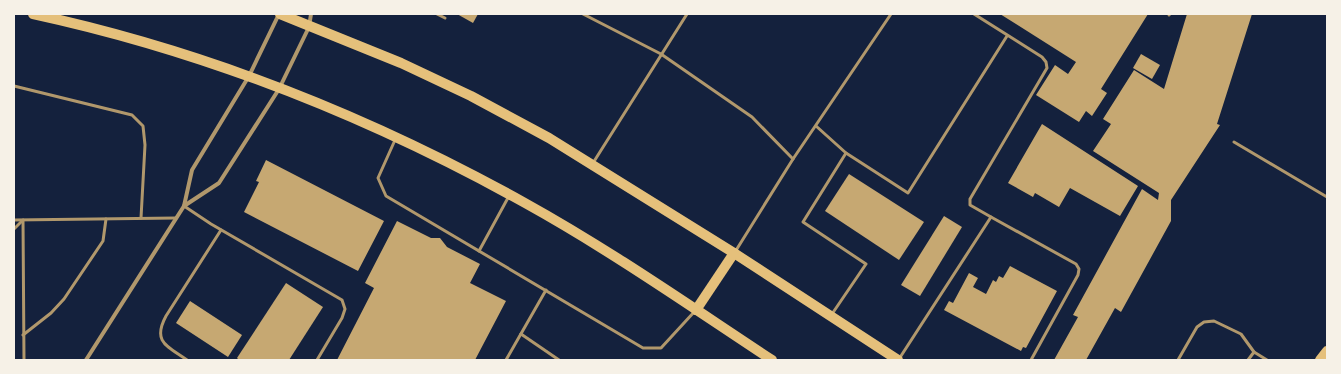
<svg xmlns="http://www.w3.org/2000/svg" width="1341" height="374" font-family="'Varela Round',sans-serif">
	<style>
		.building { fill: #c6a872 }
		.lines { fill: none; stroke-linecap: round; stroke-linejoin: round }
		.service { stroke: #b1986c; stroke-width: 3 }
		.minor { stroke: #b1986c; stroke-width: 4 }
		.primary { stroke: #e5c07b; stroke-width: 10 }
	</style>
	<rect width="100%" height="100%" fill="#14213d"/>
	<!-- building -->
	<g class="building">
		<polygon points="457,14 478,14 473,23"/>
		<polygon points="1000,14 1148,14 1101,89 1107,93 1092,116 1086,111 1079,122 1036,95 1055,65 1068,74 1076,62"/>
		<polygon points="1187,14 1252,14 1217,124 1220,125 1171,200 1171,221 1121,312 1115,308 1086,360 1054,360 1078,317 1073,315 1142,189 1158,200 1159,193 1093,151 1111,124 1103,119 1134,70 1164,89"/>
		<polygon points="1141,54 1160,65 1152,79 1133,68"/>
		<polygon points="1042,124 1138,186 1120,216 1070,188 1059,207 1035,193 1033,197 1008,183"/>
		<polygon points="266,160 384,221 358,271 244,212 259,182 256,181"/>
		<polygon points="849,174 924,222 899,260 825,211"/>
		<polygon points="944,216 962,227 920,296 901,285"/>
		<polygon points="397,221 431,238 440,238 447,247 480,264 470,283 506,301 475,360 337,360 374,288 365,283"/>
		<polygon points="1010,266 1057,291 1026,348 1023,347 1021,351 944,310 949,301 953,303 969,273 978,278 973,287 986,294 993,280 996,282 999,276 1003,278"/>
		<polygon points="286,283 323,307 289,360 239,360 237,358"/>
		<polygon points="190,301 242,335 228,357 176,323"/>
	</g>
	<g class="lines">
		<!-- service -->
		<g class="service">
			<polyline points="437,14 445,18"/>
			<polyline points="583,14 661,54 752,117 793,159"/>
			<polyline points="1169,15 1170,14"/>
			<polyline points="14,86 132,115 143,126 145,145 141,218"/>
			<polyline points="816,126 846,153 803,222 866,264 832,314"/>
			<polyline points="395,140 378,178 386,196 643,348 661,348 695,311"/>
			<polyline points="1234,142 1327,197"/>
			<polyline points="846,153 908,193 1007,36"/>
			<polyline points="593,163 687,14"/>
			<polyline points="184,206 211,224 342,300 345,309 342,318 317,360"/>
			<polyline points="991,217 1076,264 1079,269 1078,275 1031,360"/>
			<polyline points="14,220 176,218"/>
			<polyline points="23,220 24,360"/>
			<polyline points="14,229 22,221"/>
			<polyline points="479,251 509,196"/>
			<polyline points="735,252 793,159 891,14"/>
			<polyline points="521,334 559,360"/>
			<polyline points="23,335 51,313 64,299 103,241 106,219"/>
			<polyline points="899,359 991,217 970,205 970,199 1047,68 1046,62 1042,57 974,14"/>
			<path d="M187 360C167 346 152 342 166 316L221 230"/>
			<polyline points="506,360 546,290"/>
			<polyline points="1178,360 1197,327 1204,322 1214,321 1241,334 1254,352"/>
			<polyline points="1248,360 1254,352 1267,360"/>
		</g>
		<!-- minor -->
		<g class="minor">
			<polyline points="184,206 219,183 279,89 309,27 311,14"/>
			<polyline points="86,360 184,206 192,170 249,76 279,14"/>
		</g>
		<!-- primary -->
		<g class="primary">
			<path d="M33 14C204 51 372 118 525 203 610 250 690 306 772 360"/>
			<polyline points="280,14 401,63 471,96 549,138 734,253 898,360"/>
			<polyline points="696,310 734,253"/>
			<polyline points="1320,360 1327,351"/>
		</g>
	</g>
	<!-- border -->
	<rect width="1341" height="374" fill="none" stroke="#f6f1e7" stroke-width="30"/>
</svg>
